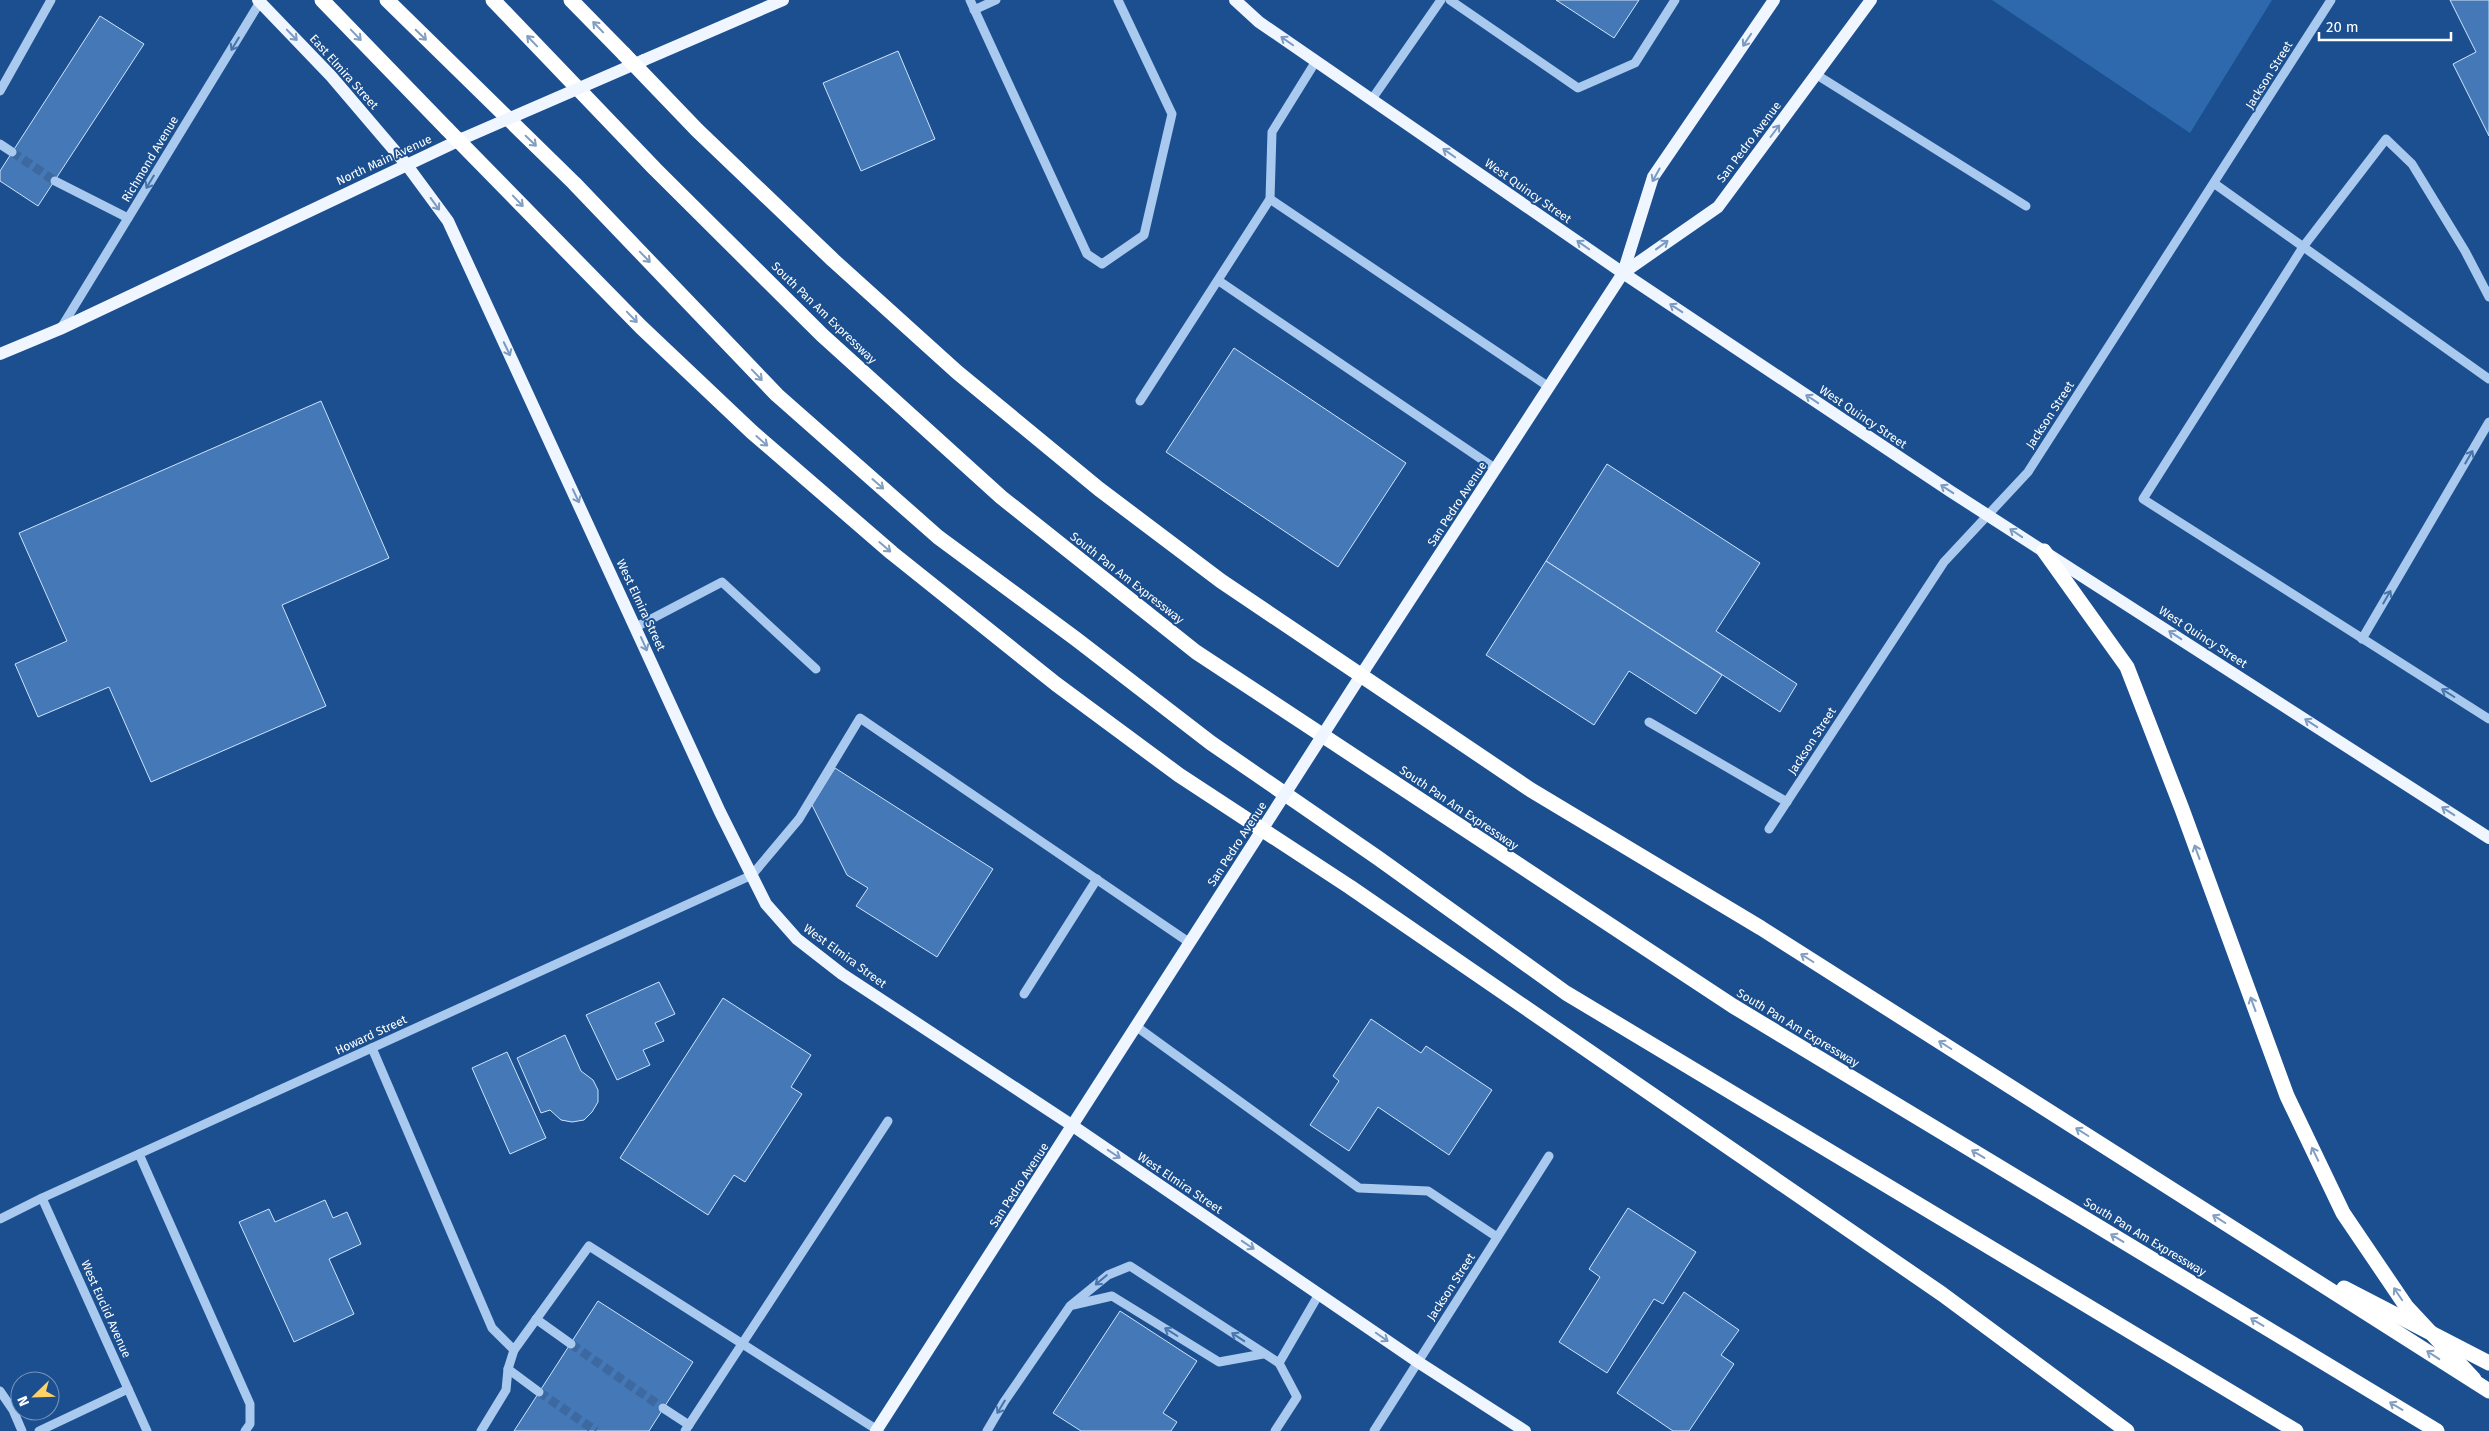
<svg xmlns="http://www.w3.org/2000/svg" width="2489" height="1431" font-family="'Fira Sans',sans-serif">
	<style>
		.green { fill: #2e69ad }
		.building { fill: #4478b7; stroke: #cfe3fa }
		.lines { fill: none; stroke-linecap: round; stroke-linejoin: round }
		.minor-tunnel { stroke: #3d69a0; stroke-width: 9; stroke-dasharray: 9 4.5; stroke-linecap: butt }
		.minor { stroke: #a9c9ee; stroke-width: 9 }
		.major { stroke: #f0f6ff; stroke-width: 12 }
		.highway { stroke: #fff; stroke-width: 15 }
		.major-bridge { stroke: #f0f6ff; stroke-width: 12 }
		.highway-bridge { stroke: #fff; stroke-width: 15 }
		.oneway { stroke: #829ec1 }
		.oneway2 { stroke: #7b9ac1 }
		.oneway3 { stroke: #4674ac }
		.labels { text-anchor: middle; stroke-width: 4; stroke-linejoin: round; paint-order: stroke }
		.street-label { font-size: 12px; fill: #fff; stroke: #1b4f8f }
	</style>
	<rect width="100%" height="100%" fill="#1b4f8f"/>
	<!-- green -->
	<polygon class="green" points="1992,0 2272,0 2190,133"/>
	<!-- building -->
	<g class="building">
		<polygon points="1556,0 1639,0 1614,38"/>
		<polygon points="2450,0 2489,0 2489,136 2453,64 2476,52"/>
		<polygon points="100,16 144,44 38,206 0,181 0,171"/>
		<polygon points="898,51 935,139 861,171 823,83"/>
		<polygon points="1234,348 1406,463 1338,567 1166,452"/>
		<polygon points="321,401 389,558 282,605 326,706 151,782 109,687 38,717 15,664 67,641 19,533"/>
		<polygon points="1607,464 1760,563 1716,631 1797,684 1780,712 1546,561"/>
		<polygon points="1546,561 1722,675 1696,714 1629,671 1594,725 1486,655"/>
		<polygon points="835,768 993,869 937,957 856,906 868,888 847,875 812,805"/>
		<polygon points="659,982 675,1014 655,1023 664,1041 643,1050 650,1065 617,1080 586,1015"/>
		<polygon points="723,998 811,1055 791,1087 802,1094 745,1182 734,1175 708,1215 620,1158"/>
		<polygon points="1371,1019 1421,1053 1426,1046 1492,1090 1449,1155 1378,1107 1349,1151 1310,1125 1339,1081 1333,1076"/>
		<polygon points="565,1035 581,1071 593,1080 598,1090 598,1102 592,1112 584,1120 572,1122 561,1120 550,1110 541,1113 517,1058"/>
		<polygon points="507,1052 546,1138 510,1154 472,1068"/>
		<polygon points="325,1200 333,1218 347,1212 361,1244 329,1259 354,1314 294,1342 239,1222 269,1209 275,1222"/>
		<polygon points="1628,1208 1696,1252 1663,1304 1654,1299 1607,1373 1559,1342 1600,1277 1589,1269"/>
		<polygon points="1684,1292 1739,1330 1721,1355 1734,1364 1689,1431 1673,1431 1617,1393"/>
		<polygon points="598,1301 693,1362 649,1431 514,1431"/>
		<polygon points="1120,1311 1197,1361 1163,1413 1177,1422 1171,1431 1081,1431 1053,1413"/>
	</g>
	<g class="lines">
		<!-- minor-tunnel -->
		<g class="minor-tunnel">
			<polyline points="12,152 55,181"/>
			<polyline points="571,1344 663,1408"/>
			<polyline points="539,1392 596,1431"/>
		</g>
		<!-- minor -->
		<g class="minor">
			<polyline points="970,0 1087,254 1102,264 1144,235 1172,114 1118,0"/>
			<polyline points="1450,0 1578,88 1635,63 1675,0"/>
			<polyline points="974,10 996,0"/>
			<polyline points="1817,75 2026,206"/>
			<polyline points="0,91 51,0"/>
			<polyline points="1372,99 1441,0"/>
			<polyline points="0,144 12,152"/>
			<polyline points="55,181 128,218"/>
			<polyline points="2215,184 2489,379"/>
			<polyline points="1270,199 1272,132 1316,61"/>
			<polyline points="1219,281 1496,469"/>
			<polyline points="2489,297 2465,251 2412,164 2386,139 2303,247 2143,499 2489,719"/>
			<polyline points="61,328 260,2"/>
			<polyline points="1140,401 1270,199 1549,387"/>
			<polyline points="636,627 722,582 816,669"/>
			<polyline points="2362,639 2489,422"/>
			<polyline points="1649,722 1787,802"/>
			<polyline points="1769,829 1944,562 2028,472 2331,0"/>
			<polyline points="1024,994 1097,879"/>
			<polyline points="1137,1027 1359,1188 1428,1191 1497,1237"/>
			<polyline points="372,1048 492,1328 514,1350 589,1246 879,1431"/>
			<polyline points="139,1154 250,1404 250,1424 245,1431"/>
			<polyline points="42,1198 147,1431"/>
			<polyline points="0,1219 42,1198 752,875 799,819 860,718 1190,943"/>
			<polyline points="1073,1305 1112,1296 1219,1362 1263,1354"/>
			<polyline points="536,1319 571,1344"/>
			<polyline points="508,1369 539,1392"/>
			<polyline points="0,1391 13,1410 22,1431"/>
			<polyline points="663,1408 689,1425"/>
			<polyline points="39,1431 128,1389"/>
			<polyline points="481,1431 506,1390 508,1369 514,1350"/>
			<polyline points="685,1431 888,1121"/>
			<polyline points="987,1431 1004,1402 1070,1306 1108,1275 1130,1266 1279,1363"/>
			<polyline points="1275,1431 1297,1397 1279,1363 1319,1294"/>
			<polyline points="1374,1431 1549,1156"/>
		</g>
		<!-- major -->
		<g class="major">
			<polyline points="258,0 331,76 406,164 448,221 720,812 766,904 797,939 842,974 1073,1126 1418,1362 1525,1431"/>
			<polyline points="1235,0 1259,22 1623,273 1950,491 2489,838"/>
			<polyline points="644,60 783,0"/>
			<polyline points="1623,273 1718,207 1871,0"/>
			<polyline points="0,354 60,329 464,138"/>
			<polyline points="1365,669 1623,273 1653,177 1774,0"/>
			<polyline points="876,1431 1260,833"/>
		</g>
		<!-- highway -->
		<g class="highway">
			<polyline points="322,0 447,129"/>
			<polyline points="387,0 574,183 777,395 938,537 1076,639 1211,743 1378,858 1566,993 2296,1431"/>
			<polyline points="493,0 655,169 822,335 1001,497 1196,652 1733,1006 2437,1431"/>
			<polyline points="571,0 624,54"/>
			<polyline points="2044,551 2127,667 2182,809 2287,1096 2343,1213 2406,1306 2474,1379"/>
		</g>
		<!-- major-bridge -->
		<g class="major-bridge">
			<polyline points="464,138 644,60"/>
			<polyline points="1260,833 1365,669"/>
		</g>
		<!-- highway-bridge -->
		<g class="highway-bridge">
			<polyline points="624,54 697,130 833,260 957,372 1099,489 1221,581 1531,790 1761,928 2489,1391"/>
			<polyline points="447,129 641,327 752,432 892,553 1056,684 1179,775 1350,887 1942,1294 2127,1431"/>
			<polyline points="2344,1288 2489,1363"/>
		</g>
	</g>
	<!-- one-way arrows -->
	<defs><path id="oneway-shaft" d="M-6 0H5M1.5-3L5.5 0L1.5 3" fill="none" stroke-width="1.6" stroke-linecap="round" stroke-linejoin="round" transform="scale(1.25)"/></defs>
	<g class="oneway">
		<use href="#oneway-shaft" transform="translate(598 27) rotate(-134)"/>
		<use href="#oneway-shaft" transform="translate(356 35) rotate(46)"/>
		<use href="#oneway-shaft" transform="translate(421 35) rotate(44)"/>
		<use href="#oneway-shaft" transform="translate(532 41) rotate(-134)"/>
		<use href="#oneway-shaft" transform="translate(531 141) rotate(44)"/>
		<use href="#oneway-shaft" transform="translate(518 201) rotate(46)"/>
		<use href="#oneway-shaft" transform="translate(645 257) rotate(46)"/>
		<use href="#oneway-shaft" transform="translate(632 317) rotate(46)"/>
		<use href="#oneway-shaft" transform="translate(757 375) rotate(46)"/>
		<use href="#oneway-shaft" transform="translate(762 441) rotate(41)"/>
		<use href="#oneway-shaft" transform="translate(878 484) rotate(41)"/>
		<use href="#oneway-shaft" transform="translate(885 547) rotate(41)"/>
		<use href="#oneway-shaft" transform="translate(2197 852) rotate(-110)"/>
		<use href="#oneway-shaft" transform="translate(1807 958) rotate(-148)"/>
		<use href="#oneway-shaft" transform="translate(2253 1004) rotate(-110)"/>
		<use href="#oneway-shaft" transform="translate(1945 1045) rotate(-148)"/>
		<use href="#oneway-shaft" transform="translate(2082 1132) rotate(-148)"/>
		<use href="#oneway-shaft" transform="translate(1978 1154) rotate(-149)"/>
		<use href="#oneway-shaft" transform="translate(2315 1154) rotate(-116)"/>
		<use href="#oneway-shaft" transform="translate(2219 1219) rotate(-148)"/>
		<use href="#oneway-shaft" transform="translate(2117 1238) rotate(-149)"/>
		<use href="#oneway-shaft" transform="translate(2398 1294) rotate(-124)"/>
		<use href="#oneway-shaft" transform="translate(2257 1322) rotate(-149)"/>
		<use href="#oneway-shaft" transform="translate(2433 1355) rotate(-147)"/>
		<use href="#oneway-shaft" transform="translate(2396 1406) rotate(-149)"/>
	</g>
	<g class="oneway2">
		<use href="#oneway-shaft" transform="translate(292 35) rotate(46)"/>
		<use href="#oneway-shaft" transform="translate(1747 40) rotate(124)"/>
		<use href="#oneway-shaft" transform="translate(1287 41) rotate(-145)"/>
		<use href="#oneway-shaft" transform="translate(1775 131) rotate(-53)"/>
		<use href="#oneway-shaft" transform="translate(1449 153) rotate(-145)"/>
		<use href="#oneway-shaft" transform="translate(1656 175) rotate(119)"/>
		<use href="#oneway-shaft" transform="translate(435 204) rotate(54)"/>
		<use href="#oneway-shaft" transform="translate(1583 245) rotate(-145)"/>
		<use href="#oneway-shaft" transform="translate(1662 245) rotate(-36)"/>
		<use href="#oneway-shaft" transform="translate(1676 308) rotate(-147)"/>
		<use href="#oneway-shaft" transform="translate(507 349) rotate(65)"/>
		<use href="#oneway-shaft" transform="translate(1812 399) rotate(-146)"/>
		<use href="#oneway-shaft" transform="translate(1947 489) rotate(-147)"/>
		<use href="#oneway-shaft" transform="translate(576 496) rotate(65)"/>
		<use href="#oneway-shaft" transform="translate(2016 533) rotate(-146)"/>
		<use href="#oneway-shaft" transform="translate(2175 635) rotate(-147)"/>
		<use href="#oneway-shaft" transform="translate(644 644) rotate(66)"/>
		<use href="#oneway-shaft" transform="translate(2311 723) rotate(-147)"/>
		<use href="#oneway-shaft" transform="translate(2448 811) rotate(-147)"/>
		<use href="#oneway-shaft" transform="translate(1114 1154) rotate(34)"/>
		<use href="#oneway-shaft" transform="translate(1248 1245) rotate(34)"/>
		<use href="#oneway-shaft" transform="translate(1382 1337) rotate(35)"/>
	</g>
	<g class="oneway3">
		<use href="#oneway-shaft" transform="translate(235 44) rotate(121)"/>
		<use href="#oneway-shaft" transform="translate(150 182) rotate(121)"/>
		<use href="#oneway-shaft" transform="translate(2469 457) rotate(-60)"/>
		<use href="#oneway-shaft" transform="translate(2387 597) rotate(-60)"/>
		<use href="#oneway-shaft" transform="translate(2448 693) rotate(-148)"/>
		<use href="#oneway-shaft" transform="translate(1101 1280) rotate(140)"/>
		<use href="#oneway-shaft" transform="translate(1171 1332) rotate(-148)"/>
		<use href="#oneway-shaft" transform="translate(1238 1337) rotate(-147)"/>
		<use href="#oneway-shaft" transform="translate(1001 1407) rotate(121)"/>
	</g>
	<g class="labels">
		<!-- street labels -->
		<g class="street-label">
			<text transform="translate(344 72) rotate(48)" y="4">East Elmira Street</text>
			<text transform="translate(2269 75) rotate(-58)" y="4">Jackson Street</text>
			<text transform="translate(1749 142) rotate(-53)" y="4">San Pedro Avenue</text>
			<text transform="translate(150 159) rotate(-59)" y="4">Richmond Avenue</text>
			<text transform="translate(384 160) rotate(-25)" y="4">North Main Avenue</text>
			<text transform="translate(1528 191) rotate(35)" y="4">West Quincy Street</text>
			<text transform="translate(824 313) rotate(44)" y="4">South Pan Am Expressway</text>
			<text transform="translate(2050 415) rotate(-57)" y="4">Jackson Street</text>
			<text transform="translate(1863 417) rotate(34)" y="4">West Quincy Street</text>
			<text transform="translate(1457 504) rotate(-57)" y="4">San Pedro Avenue</text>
			<text transform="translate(1127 578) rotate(38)" y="4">South Pan Am Expressway</text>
			<text transform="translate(641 605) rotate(65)" y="4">West Elmira Street</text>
			<text transform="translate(2203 637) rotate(33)" y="4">West Quincy Street</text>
			<text transform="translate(1812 741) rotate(-57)" y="4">Jackson Street</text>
			<text transform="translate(1459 808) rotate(34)" y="4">South Pan Am Expressway</text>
			<text transform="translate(1237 844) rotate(-57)" y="4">San Pedro Avenue</text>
			<text transform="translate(845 956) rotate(36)" y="4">West Elmira Street</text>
			<text transform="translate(1798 1028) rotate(31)" y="4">South Pan Am Expressway</text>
			<text transform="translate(371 1035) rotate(-25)" y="4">Howard Street</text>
			<text transform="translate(1180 1183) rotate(34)" y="4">West Elmira Street</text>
			<text transform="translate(1019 1185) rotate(-57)" y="4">San Pedro Avenue</text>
			<text transform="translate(2145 1237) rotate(31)" y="4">South Pan Am Expressway</text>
			<text transform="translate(1451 1287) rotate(-57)" y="4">Jackson Street</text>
			<text transform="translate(106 1309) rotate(66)" y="4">West Euclid Avenue</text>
		</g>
	</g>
	<!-- north arrow -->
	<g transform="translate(35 1396) rotate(247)"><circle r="24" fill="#1b4f8f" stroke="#7695bc"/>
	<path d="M0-4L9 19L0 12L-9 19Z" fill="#ffd166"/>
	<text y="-8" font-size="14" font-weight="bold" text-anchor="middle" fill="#ffffff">N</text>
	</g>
	<!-- scale -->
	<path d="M2319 32v8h132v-8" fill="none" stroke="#ffffff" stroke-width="2.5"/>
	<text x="2326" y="32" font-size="15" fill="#ffffff" stroke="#1b4f8f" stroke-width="4" paint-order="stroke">20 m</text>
</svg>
